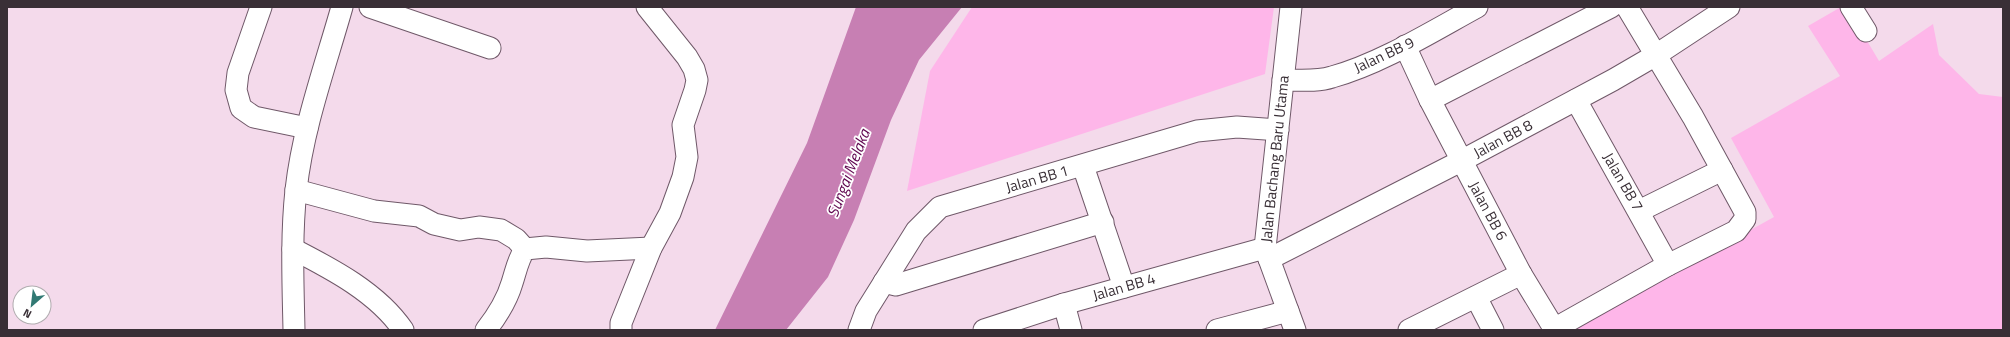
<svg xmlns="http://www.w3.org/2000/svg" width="2010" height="337" font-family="'Titillium Web',sans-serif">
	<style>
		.green { fill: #feb6e9 }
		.water { fill: #c77fb3 }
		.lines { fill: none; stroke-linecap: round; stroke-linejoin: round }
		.minor-casing { stroke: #6f5868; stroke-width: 23 }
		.minor { stroke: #fff; stroke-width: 21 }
		.labels { text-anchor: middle; stroke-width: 3.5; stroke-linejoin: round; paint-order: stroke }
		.street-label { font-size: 15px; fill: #392f36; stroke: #fff }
		.water-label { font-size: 16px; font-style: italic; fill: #5e044e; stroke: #fff }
	</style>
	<rect width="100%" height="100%" fill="#f4daeb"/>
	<!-- green -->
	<g class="green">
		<polygon points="972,7 1274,7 1265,74 907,191 930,71"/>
		<polygon points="1841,7 1847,7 1879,61 1933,24 1939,55 1979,94 2003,97 2003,330 1577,330 1575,327 1774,217 1731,138 1840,76 1808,26"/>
	</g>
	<!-- water -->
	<polygon class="water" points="856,7 962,7 919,60 891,120 854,220 828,277 786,330 715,330 807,143"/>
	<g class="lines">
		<defs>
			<g id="minor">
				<polyline points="261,7 238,73 236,90 241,108 254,117 307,128"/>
				<polyline points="370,7 490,48"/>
				<polyline points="1291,7 1265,248 1295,330"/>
				<polyline points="1851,7 1866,31"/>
				<polyline points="1405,46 1430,100 1521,274 1555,330"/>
				<path d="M1283 80C1299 80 1317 82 1332 77 1380 64 1433 31 1477 7"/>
				<polyline points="1430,100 1611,7"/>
				<polyline points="1576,100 1668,265"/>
				<polyline points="1083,166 1124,287"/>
				<polyline points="296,190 374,211 419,216 434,224 460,230 479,227 501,230 516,239 525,249"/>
				<polyline points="1639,211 1722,170"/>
				<path d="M293 249C332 269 378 293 403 330"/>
				<polyline points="1269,259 1461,161 1613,80 1656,55 1729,7"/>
				<polyline points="884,282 896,285 1103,222"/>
				<polyline points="1476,297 1493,330"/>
				<polyline points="1064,304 1071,330"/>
				<polyline points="1554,329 1668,265 1736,231 1745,219 1745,212 1693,117 1627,7"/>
				<path d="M294 330C293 284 291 236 296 190 303 127 325 67 342 7"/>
				<path d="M486 330C497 316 507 300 512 283 516 271 518 259 525 249L546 247 587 251 651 248"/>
				<polyline points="621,330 621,323 651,248 670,213 683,177 687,157 683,125 695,90 697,80 694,69 687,57 647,7"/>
				<polyline points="859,330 866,311 916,231 940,207 1197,131 1237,127 1278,130"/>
				<polyline points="984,330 1064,304 1265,248"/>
				<polyline points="1217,330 1288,311"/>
				<polyline points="1409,330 1521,274"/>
			</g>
		</defs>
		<!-- minor casing -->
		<use href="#minor" class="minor-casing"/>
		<!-- minor -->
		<use href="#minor" class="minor"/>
	</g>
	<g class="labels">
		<!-- street labels -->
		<g class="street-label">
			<text transform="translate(1384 55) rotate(-25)" y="5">Jalan BB 9</text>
			<text transform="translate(1503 139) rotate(-28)" y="5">Jalan BB 8</text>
			<text transform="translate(1275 159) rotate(-84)" y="5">Jalan Bachang Baru Utama</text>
			<text transform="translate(1037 179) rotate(-16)" y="5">Jalan BB 1</text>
			<text transform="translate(1623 182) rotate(60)" y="5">Jalan BB 7</text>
			<text transform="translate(1488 211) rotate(62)" y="5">Jalan BB 6</text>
			<text transform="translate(1124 287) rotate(-16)" y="5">Jalan BB 4</text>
		</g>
		<!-- water labels -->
		<g class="water-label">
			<text transform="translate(848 173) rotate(-69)" y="6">Sungai Melaka</text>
		</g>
	</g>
	<!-- border -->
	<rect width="2010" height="337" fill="none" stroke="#392f36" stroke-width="16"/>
	<!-- north arrow -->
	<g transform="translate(32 305) rotate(208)"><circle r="19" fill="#ffffff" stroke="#b0acaf"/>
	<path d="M0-3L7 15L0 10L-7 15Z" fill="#317973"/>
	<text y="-6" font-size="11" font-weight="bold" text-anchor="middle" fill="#392f36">N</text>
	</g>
</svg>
